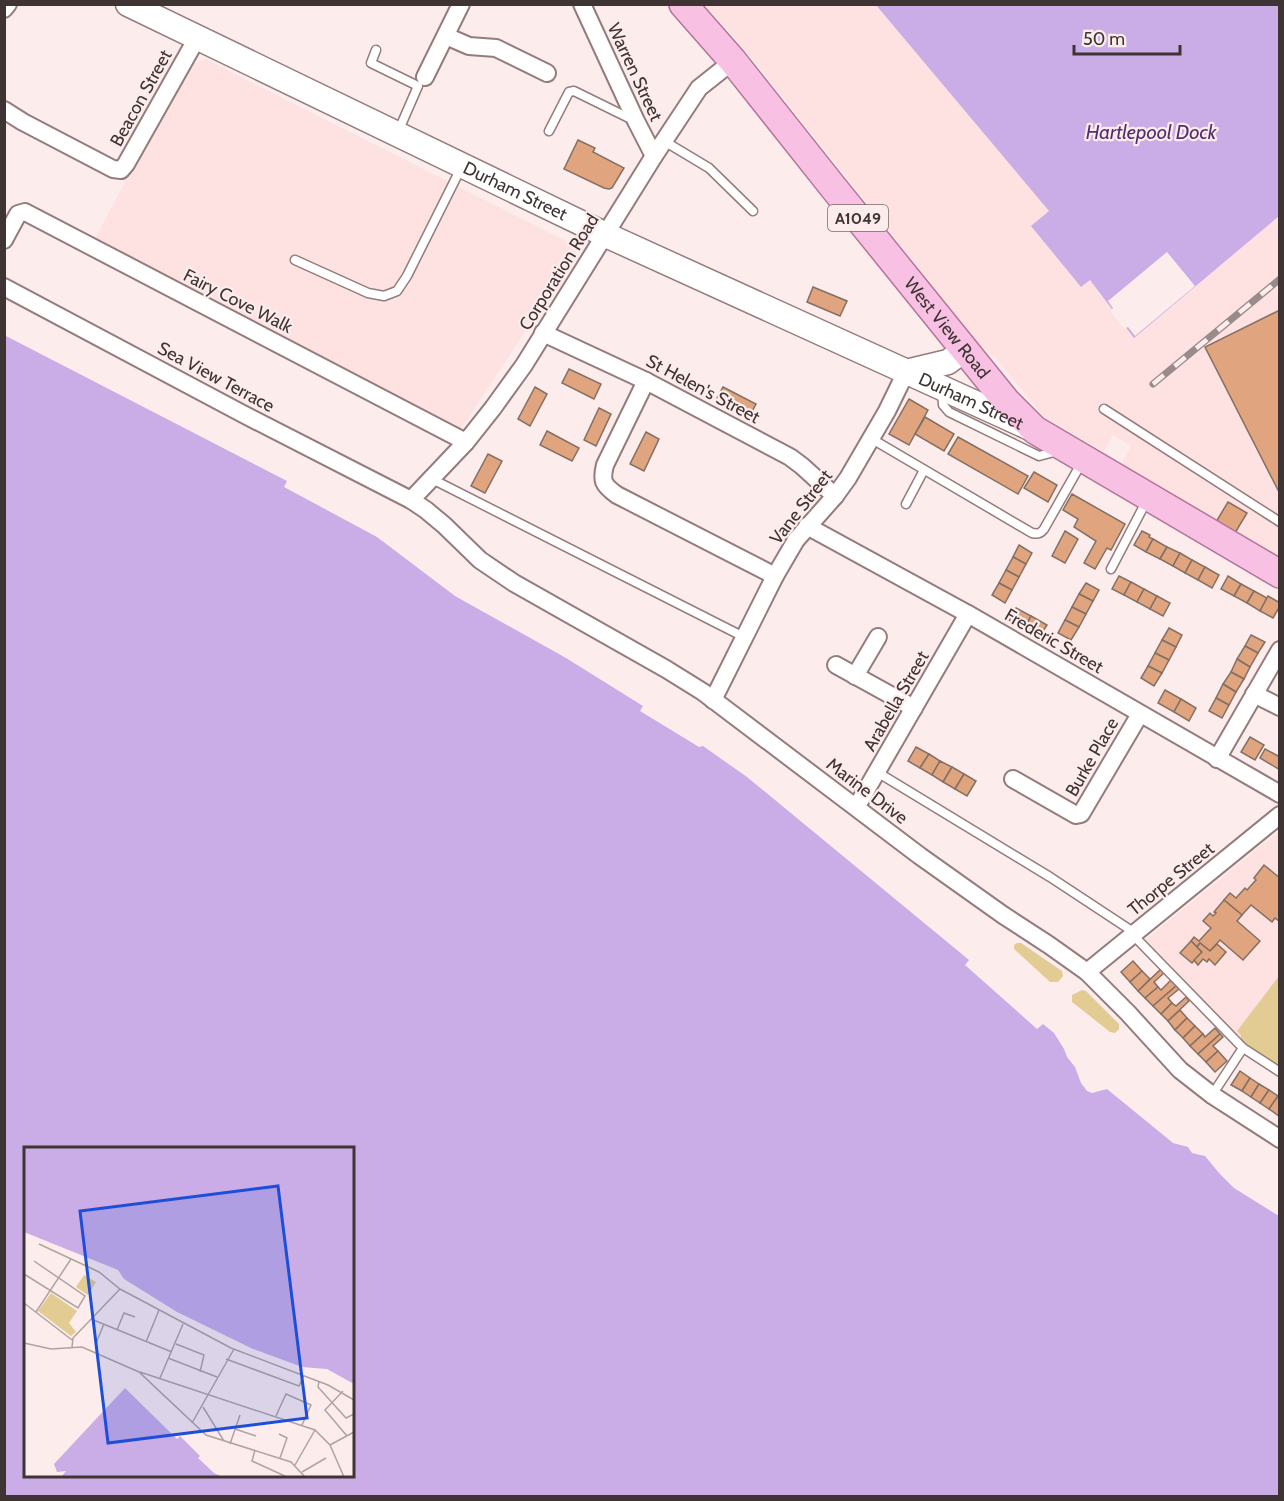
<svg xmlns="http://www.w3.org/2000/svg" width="1284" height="1501" font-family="Cabin,sans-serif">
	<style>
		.built { fill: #fee1e1 }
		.green { fill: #e3cb94 }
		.water { fill: #caace6; fill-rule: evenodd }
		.pier { fill: #fdecec }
		.building { fill: #e0a47f; stroke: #836f63; stroke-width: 1.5 }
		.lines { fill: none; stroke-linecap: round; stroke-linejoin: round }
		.lane-casing { stroke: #947c7c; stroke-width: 11 }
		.street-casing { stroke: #947c7c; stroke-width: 20 }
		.secondary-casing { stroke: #947c7c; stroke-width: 27 }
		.primary-casing { stroke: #b47499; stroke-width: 30 }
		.lane { stroke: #fff; stroke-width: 8 }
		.street { stroke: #fff; stroke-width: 16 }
		.secondary { stroke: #fff; stroke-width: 24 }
		.primary { stroke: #f8c1e3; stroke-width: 27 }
		.rail-casing { stroke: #998b8b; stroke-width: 7 }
		.rail { stroke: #fdecec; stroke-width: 4.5; stroke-dasharray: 14; stroke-linecap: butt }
		.labels { text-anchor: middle; stroke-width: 4.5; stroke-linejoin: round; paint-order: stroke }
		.shield { fill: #fdecec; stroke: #786b6b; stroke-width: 1.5 }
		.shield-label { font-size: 16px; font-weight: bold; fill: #3f3434 }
		.street-label { font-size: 18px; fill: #3f3434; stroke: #fdecec }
		.water-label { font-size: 20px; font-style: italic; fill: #552e72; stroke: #fdecec }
		.inset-road { fill: none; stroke: #b1a2a2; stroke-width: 1.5 }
		.view { fill: #1d4ed8; fill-opacity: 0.15; stroke: #1d4ed8; stroke-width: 3 }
		.inset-edge { fill: none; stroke: #3f3434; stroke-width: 3 }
	</style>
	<rect width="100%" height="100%" fill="#fdecec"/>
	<!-- built -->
	<g class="built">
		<polygon points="704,5 1279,5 1279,558 1120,467 1131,446 1113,435 1104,452 1043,416 996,358 982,348 739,42"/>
		<polygon points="205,59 574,245 576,255 458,433 93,242 187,67"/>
		<polygon points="1279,831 1279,1065 1234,1032 1144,941"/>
	</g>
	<!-- green -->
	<g class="green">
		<polygon points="1017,943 1021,943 1062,971 1063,976 1058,982 1050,982 1014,949 1014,945"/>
		<polygon points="1279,976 1279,1070 1240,1044 1241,1035 1237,1031"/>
		<polygon points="1082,990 1086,991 1119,1024 1119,1029 1115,1033 1110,1032 1072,1002 1072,995"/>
	</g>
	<!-- water -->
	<g class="water">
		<polygon points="876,5 1279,5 1279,216 1134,338 1090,280 1081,287 1031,226 1049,211"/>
		<path d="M4 335 287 481 284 487 377 537 455 596 566 658 643 706 640 711 699 747 703 746 747 777 969 960 965 965 1037 1029 1043 1024 1054 1033 1064 1049 1067 1057 1075 1067 1081 1083 1087 1091 1092 1093 1107 1089 1173 1143 1188 1147 1192 1153 1205 1156 1219 1173 1234 1188 1279 1216V1496H5ZM26 1148H352V1476H26Z"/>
	</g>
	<!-- pier -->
	<polygon class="pier" points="1167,252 1195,286 1135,336 1128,327 1124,329 1110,311 1113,308 1108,301"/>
	<!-- building -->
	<g class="building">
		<polygon points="578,140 595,148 593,152 624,168 612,188 609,189 604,188 564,169"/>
		<polygon points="813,287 847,301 840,316 807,302"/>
		<polygon points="1280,310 1280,494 1205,347"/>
		<polygon points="569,369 601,384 594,399 562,383"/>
		<polygon points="535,387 547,394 530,426 518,419"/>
		<polygon points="723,387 756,404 749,417 716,400"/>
		<polygon points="909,399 928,410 909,445 889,434"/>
		<polygon points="599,408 611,414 596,446 584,440"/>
		<polygon points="925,417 954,434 944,451 915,434"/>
		<polygon points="547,431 579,448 572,461 540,445"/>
		<polygon points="646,432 659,439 644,471 630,464"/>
		<polygon points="958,437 1028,476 1018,494 948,454"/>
		<polygon points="488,454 502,461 485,493 471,486"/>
		<polygon points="1034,472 1057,485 1048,502 1024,488"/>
		<polygon points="1072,494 1125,524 1111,550 1107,548 1095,569 1084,563 1096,541 1074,527 1078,519 1063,510"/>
		<polygon points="1228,502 1247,513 1235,533 1216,522"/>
		<polygon points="1065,531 1078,539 1065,563 1052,556"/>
		<polygon points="1142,531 1150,535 1149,537 1153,539 1146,552 1134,545"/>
		<polygon points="1153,539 1167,547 1160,559 1146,552"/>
		<polygon points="1019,545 1032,553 1026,564 1013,557"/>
		<polygon points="1167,547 1180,553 1173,566 1160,559"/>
		<polygon points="1180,553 1192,560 1185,573 1173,566"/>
		<polygon points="1013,557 1026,564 1019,577 1006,570"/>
		<polygon points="1192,560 1205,567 1198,580 1185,573"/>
		<polygon points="1205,567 1219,575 1212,588 1198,580"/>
		<polygon points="1006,570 1019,577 1012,590 999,583"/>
		<polygon points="1119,576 1131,582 1124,595 1112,589"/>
		<polygon points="1228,576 1241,584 1234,596 1221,589"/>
		<polygon points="1131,582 1144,589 1137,602 1124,595"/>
		<polygon points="999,583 1012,590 1005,603 992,595"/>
		<polygon points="1086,583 1099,590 1093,601 1079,594"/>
		<polygon points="1241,584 1254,591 1247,603 1234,596"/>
		<polygon points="1144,589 1157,596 1150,609 1137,602"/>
		<polygon points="1254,591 1267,598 1260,611 1247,603"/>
		<polygon points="1079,594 1093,601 1086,614 1072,607"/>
		<polygon points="1157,596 1170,603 1163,616 1150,609"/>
		<polygon points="1268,596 1280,603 1280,606 1273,618 1260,611"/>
		<polygon points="1072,607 1086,614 1079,627 1065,620"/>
		<polygon points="1016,608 1031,616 1024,629 1009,620"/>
		<polygon points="1031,616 1047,625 1039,638 1024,629"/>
		<polygon points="1065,620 1079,627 1071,640 1058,633"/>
		<polygon points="1169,628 1182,635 1176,647 1162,640"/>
		<polygon points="1251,635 1265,642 1258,653 1245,646"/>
		<polygon points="1162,640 1176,647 1169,660 1155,653"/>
		<polygon points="1245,646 1258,653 1250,667 1237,659"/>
		<polygon points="1155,653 1169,660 1162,673 1148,666"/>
		<polygon points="1237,659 1250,667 1244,679 1231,672"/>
		<polygon points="1148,666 1162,673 1154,686 1141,678"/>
		<polygon points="1231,672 1244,679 1236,692 1223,684"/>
		<polygon points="1223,684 1236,692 1229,705 1216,698"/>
		<polygon points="1165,690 1181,699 1174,712 1158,703"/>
		<polygon points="1216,698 1229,705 1222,718 1209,711"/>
		<polygon points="1181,699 1196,708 1189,721 1174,712"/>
		<polygon points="1250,737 1264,745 1255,760 1241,752"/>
		<polygon points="916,747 929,754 920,768 908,761"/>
		<polygon points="1265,749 1280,757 1280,770 1260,758"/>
		<polygon points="929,754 940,761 932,775 920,768"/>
		<polygon points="940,761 952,767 943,782 932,775"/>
		<polygon points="952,767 964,774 955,789 943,782"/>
		<polygon points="964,774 976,781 967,796 955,789"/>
		<polygon points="1264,865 1280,878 1280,922 1275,918 1272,922 1251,905 1242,915 1224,900 1230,893 1236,898 1245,888 1247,890 1256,880 1254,878"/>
		<polygon points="1224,900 1242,915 1237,921 1260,941 1243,960 1220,940 1210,951 1200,943 1197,947 1191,941 1194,937 1199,941 1211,928 1203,921 1210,913 1213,916 1216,913 1214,912"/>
		<polygon points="1191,941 1202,952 1192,963 1180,953"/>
		<polygon points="1200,943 1210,951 1217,944 1226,952 1215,965 1209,959 1207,962 1203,959 1198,965 1194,960 1202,952 1197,947"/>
		<polygon points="1133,961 1142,971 1130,982 1121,972"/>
		<polygon points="1161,969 1164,973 1154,982 1158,987 1145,998 1138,991"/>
		<polygon points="1142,971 1150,979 1138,991 1130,982"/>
		<polygon points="1171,980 1176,986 1153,1006 1145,998 1158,987 1161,990"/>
		<polygon points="1176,986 1179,989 1168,998 1172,1003 1161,1014 1153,1006"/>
		<polygon points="1186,997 1189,1001 1168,1021 1161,1014 1172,1003 1176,1006"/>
		<polygon points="1180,1010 1187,1018 1175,1030 1168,1021"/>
		<polygon points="1187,1018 1195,1026 1183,1038 1175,1030"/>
		<polygon points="1195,1026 1203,1034 1190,1046 1183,1038"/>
		<polygon points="1215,1028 1220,1034 1198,1054 1190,1046 1203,1034 1205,1037"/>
		<polygon points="1220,1034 1223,1037 1213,1046 1218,1051 1206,1062 1198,1054"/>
		<polygon points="1218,1051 1227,1061 1215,1072 1206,1062"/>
		<polygon points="1240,1071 1250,1078 1242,1091 1231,1085"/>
		<polygon points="1250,1078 1259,1084 1251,1097 1242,1091"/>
		<polygon points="1259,1084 1269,1090 1260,1103 1251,1097"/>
		<polygon points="1269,1090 1278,1096 1269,1109 1260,1103"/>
		<polygon points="1278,1096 1280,1097 1279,1116 1269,1109"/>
	</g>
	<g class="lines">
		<defs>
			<g id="lane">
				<polyline points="376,50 371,63 418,86 398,132"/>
				<polyline points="549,131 569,92 574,91 633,120"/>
				<polyline points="664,141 709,168 753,211"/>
				<polyline points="295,260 368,293 384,296 397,291 407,276 461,168"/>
				<polyline points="942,391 943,405 949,412 1039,456 1058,451"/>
				<polyline points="1104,409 1280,522"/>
				<path d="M872 439 1032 533C1038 534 1040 534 1044 529L1082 462"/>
				<polyline points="432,479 744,637"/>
				<polyline points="906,504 924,470"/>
				<polyline points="1111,569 1147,500"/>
				<polyline points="877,772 1050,877 1135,933"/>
				<polyline points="1133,935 1243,1048 1280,1072"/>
				<polyline points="1212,1095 1243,1048"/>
			</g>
			<g id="street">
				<polyline points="582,4 636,121 654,156"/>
				<polyline points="4,9 8,4"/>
				<polyline points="446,36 469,46 496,48 547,73"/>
				<polyline points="425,77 461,4"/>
				<polyline points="4,110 23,122 113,169 121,170 126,164 197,38"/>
				<polyline points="4,240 18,214 25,212 466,442"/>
				<polyline points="4,287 243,414 411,500 426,510 444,525 480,560 514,583 666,669 703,692 920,856 1003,915 1049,945 1087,972 1128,1013 1180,1070 1212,1095 1280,1139"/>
				<polyline points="543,333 646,381 790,457 802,466 835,496"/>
				<path d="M646 381 605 465C601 481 603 485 617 495L775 576"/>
				<polyline points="411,500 466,442 493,408 524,365 654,156 699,88 733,61"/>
				<polyline points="807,526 968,614 1280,794"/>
				<polyline points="836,665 914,708"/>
				<polyline points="855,676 878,637"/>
				<polyline points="1254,694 1280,707"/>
				<polyline points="713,700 775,576 796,540 835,496 848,478 887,411 906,372"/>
				<polyline points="1217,759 1280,650"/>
				<polyline points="1013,779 1076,815 1081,814 1140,714"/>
				<polyline points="857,806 968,614"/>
				<polyline points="1087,972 1280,815"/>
			</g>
			<g id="secondary">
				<path id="s1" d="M128 4 606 235 1030 428"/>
				<polyline points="906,372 948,362 964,350"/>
			</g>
			<g id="primary">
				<path id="s2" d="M683 4 733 61 833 187 1006 401 1035 430 1280 574"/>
			</g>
		</defs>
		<!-- lane casing -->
		<use href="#lane" class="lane-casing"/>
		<!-- street casing -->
		<use href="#street" class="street-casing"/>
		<!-- secondary casing -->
		<use href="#secondary" class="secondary-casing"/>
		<!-- primary casing -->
		<use href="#primary" class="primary-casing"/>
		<!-- lane -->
		<use href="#lane" class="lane"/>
		<!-- street -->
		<use href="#street" class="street"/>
		<!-- secondary -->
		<use href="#secondary" class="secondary"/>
		<!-- primary -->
		<use href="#primary" class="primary"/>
		<defs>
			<polyline id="rail" points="1153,384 1280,279"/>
		</defs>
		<!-- rail casing -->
		<use href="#rail" class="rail-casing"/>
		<!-- rail -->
		<use href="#rail" class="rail"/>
	</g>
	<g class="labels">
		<!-- shield labels -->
		<rect class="shield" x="828" y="205" width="60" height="26" rx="4.5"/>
		<g class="shield-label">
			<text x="858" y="224">A1049</text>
		</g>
		<!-- street labels -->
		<g class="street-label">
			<text transform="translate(635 72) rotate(65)" y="6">Warren Street</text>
			<text transform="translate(141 98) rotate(-61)" y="6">Beacon Street</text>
			<text dy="6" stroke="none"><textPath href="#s1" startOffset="430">Durham Street</textPath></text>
			<text transform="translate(559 272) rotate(-58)" y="6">Corporation Road</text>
			<text transform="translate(238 301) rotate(27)" y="6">Fairy Cove Walk</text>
			<text dy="6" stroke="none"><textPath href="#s2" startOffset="418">West View Road</textPath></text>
			<text transform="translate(216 377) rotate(28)" y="6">Sea View Terrace</text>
			<text transform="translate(703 389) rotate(28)" y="6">St Helen's Street</text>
			<text dy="6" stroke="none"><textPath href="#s1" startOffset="932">Durham Street</textPath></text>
			<text transform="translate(801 507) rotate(-52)" y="6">Vane Street</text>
			<text transform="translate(1054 641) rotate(30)" y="6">Frederic Street</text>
			<text transform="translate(896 701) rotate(-60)" y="6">Arabella Street</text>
			<text transform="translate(1092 757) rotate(-60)" y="6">Burke Place</text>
			<text transform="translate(867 791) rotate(37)" y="6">Marine Drive</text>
			<text transform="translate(1171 879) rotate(-39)" y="6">Thorpe Street</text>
		</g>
		<!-- water labels -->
		<g class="water-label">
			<text x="1151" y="139">Hartlepool Dock</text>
		</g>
	</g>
	<!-- overview -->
	<g transform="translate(24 1147)">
		<rect width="330" height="330" fill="#fdecec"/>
		<path d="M60 128 72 135 64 148 52 140ZM27 146 53 164 45 176 52 185 47 189 14 164Z" fill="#e3cb94"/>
		<path d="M0 0H330V237L303 222 278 220 229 202 153 165 100 132 94 123 0 85ZM101 241 153 292 156 289 176 309 174 311 190 326 199 330H37L42 324 33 325 30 317Z" fill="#caace6"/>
		<path class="inset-road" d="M15 97 75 125 96 142 207 201 304 238 330 253M0 127 54 161 61 149 10 114M0 156 48 193M12 165 47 112M67 172 148 205M93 183 100 166 111 170M122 195 135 163M0 196 27 202 58 200 115 225 182 288 267 315 281 330M72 196 80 177M152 197 180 208 176 225M48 200 49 191 96 142M144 211 193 230M202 212 275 239 280 228M116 225 291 283 306 298 320 330M136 231 159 177M295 234 294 240 322 271 330 267M319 244 301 263 323 289M179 260 200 294M252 269 262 247 287 258 278 278M168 276 210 202M211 282 232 289M255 287 263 291 256 311M206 297 216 268M306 298 330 285M231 303 228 314 263 330M271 318 291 283M278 325 302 311"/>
		<path class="view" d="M254 39 283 271 84 296 56 64Z"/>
		<rect width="330" height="330" class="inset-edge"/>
	</g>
	<!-- border -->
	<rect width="1284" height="1501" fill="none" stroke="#3f3434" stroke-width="12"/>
	<!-- scale -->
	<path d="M1074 45v9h106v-9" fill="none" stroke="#3f3434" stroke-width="3"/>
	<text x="1083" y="45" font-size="18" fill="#3f3434" stroke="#fdecec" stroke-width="4.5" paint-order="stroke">50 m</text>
</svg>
